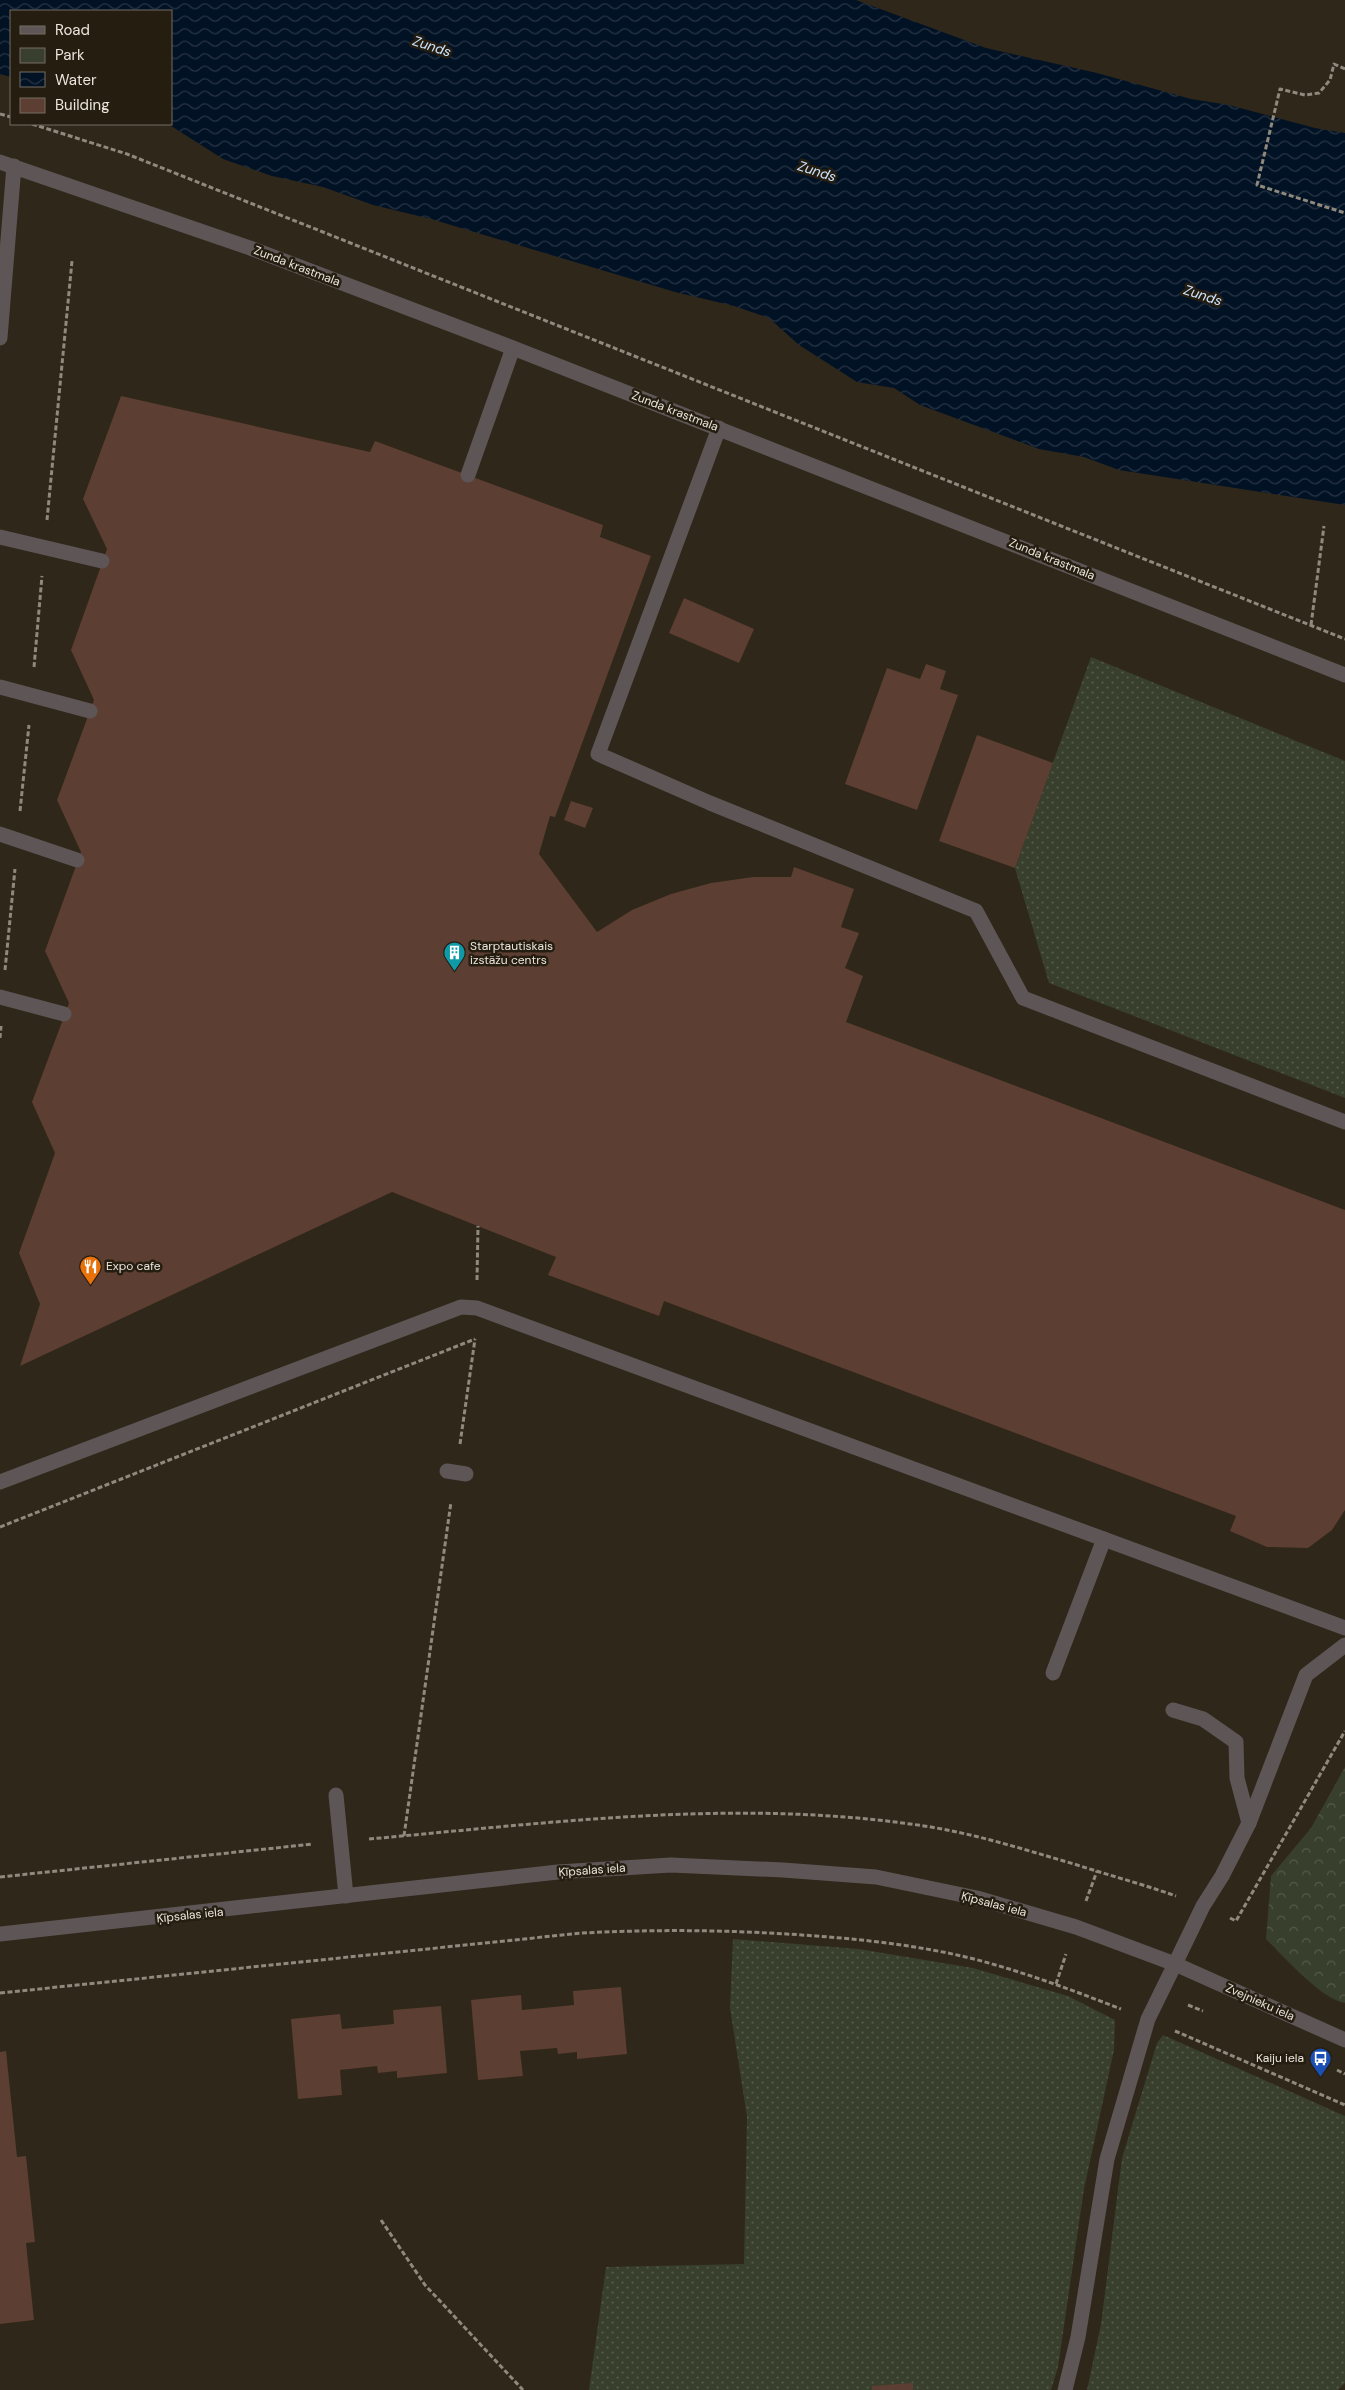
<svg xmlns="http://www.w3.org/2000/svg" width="1345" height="2390" font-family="'DM Sans',sans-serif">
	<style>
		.green { fill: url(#green-dots) }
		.forest { fill: url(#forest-crowns) }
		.water { fill: url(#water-waves) }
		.building { fill: #5c3e32 }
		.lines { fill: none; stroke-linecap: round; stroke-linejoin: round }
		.path { stroke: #90897d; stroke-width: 3; stroke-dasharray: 5 2.5; stroke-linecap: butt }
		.service { stroke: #5e5556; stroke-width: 15 }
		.minor { stroke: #5e5556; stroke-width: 15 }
		.tertiary { stroke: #5e5556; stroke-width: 15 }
		.labels { text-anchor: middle; stroke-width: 5; stroke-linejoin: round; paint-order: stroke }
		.street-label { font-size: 12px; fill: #ebe5dc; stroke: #251d10 }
		.poi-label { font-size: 12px; fill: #ebe5dc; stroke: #251d10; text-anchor: start }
		.water-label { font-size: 14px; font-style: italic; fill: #cae4ff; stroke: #251d10 }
	</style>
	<defs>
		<pattern id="green-dots" width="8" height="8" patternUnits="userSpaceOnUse" patternTransform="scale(1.25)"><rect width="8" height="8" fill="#383f2c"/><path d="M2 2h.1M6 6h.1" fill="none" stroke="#555b4a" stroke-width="1.8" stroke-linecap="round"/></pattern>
		<pattern id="forest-crowns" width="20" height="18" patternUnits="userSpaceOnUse" patternTransform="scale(1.25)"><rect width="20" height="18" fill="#383f2c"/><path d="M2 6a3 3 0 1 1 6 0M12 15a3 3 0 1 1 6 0" fill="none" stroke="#555b4a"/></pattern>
		<pattern id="water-waves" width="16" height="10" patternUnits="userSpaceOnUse" patternTransform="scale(1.25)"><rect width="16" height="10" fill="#021225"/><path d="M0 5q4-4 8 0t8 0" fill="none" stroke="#273444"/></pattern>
	</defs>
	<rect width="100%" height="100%" fill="#2f2719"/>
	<!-- green -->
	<g class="green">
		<polygon points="1091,657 1345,761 1345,1098 1049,983 1015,868"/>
		<polygon points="733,1939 859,1949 973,1968 1068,1996 1115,2020 1114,2050 1084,2189 1058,2367 1051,2390 589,2390 606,2267 744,2264 747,2117 730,2008"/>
		<polygon points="1163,2035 1345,2116 1345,2383 1338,2390 1087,2390 1101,2324 1122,2158 1157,2043"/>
	</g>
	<!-- forest -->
	<path class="forest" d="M1345 1767V2003C1322 2000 1283 1956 1266 1939L1271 1876 1311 1828Z"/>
	<!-- water -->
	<polygon class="water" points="0,0 856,0 986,48 1097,73 1191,99 1229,105 1315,128 1345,133 1345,505 1119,470 1084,457 1039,449 920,405 894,388 857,382 799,345 769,318 734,306 675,292 431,219 373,205 323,187 272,176 223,159 168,124 171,124 171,11 11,11 11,77 0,74"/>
	<!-- building -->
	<g class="building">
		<polygon points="121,396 370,452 375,441 603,525 600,537 651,556 555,817 550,816 539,854 597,932 632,910 671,894 711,883 753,877 791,877 794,867 854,889 841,927 859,933 845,968 863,976 846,1022 1345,1210 1345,1510 1332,1530 1308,1548 1267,1547 1230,1531 1236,1516 664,1301 659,1316 548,1275 556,1257 392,1192 20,1366 40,1304 19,1253 55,1153 32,1102 69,1003 45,951 81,852 57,800 94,700 71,650 107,549 83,499"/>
		<polygon points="684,598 754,629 739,663 669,633"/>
		<polygon points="926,664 946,671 940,689 958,695 917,810 845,784 887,668 920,679"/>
		<polygon points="977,735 1053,763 1015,868 939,841"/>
		<polygon points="571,801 593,808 585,828 564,820"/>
		<polygon points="621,1987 627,2054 577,2059 577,2052 558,2054 557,2048 520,2051 523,2076 478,2080 471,2000 521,1995 522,2010 574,2005 573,1991"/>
		<polygon points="441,2006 447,2073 397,2078 397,2071 378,2073 377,2066 340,2070 342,2095 298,2099 291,2019 340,2014 342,2029 394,2024 393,2010"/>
		<polygon points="6,2051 17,2157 26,2156 35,2242 26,2243 34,2320 0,2324 0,2052"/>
		<polygon points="913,2383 913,2390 872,2390 872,2386"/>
	</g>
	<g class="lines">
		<!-- path -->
		<g class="path">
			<polyline points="1345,69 1334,64 1330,80 1319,93 1305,95 1280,89 1257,185 1345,213"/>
			<polyline points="0,114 11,117"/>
			<polyline points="32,124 127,154 1345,639"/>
			<polyline points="47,520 72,261"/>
			<polyline points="1311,625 1324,526"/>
			<polyline points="34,667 42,576"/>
			<polyline points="20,811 29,725"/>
			<polyline points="5,970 15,869"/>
			<polyline points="0,1038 1,1026"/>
			<polyline points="477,1280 478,1226"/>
			<polyline points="460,1444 475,1339"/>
			<polyline points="0,1527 475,1339"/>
			<polyline points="404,1836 451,1502"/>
			<path d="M369 1839C549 1823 730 1799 910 1824 967 1831 1019 1848 1074 1864 1108 1875 1142 1884 1176 1896"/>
			<polyline points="0,1877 313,1844"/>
			<polyline points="1086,1901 1097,1871"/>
			<polyline points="1230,1918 1236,1921 1345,1731"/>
			<polyline points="1056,1984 1066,1954"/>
			<path d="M0 1993 582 1933C661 1929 738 1930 816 1936 869 1940 922 1946 974 1959 1024 1972 1072 1990 1121 2009"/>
			<polyline points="1188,2005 1203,2011"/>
			<polyline points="1175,2031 1345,2105"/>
			<polyline points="1337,2070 1345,2074"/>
			<polyline points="381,2220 425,2285 523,2390"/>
		</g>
		<!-- service -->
		<g class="service">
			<polyline points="719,428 598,754 710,803 976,911 1023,998 1345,1122"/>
			<polyline points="468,475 513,348"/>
			<polyline points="0,537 102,561"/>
			<polyline points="0,687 90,711"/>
			<polyline points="0,834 77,860"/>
			<polyline points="0,997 64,1014"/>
			<polyline points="447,1471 466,1474"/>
			<polyline points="0,1482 461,1307 477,1308 1345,1628"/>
			<polyline points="1053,1673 1104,1539"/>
			<polyline points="1173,1710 1203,1719 1236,1742 1237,1778 1249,1823"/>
			<polyline points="336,1795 346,1896"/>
			<polyline points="1175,1964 1203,1906 1222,1876 1249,1823 1306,1675 1345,1645"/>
		</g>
		<!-- minor -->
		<g class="minor">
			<polyline points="0,162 250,248 513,348 1345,675"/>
			<polyline points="0,338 14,166"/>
			<polyline points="1065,2390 1078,2337 1107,2159 1148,2019 1175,1964"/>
		</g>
		<!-- tertiary -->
		<polyline class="tertiary" points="0,1934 558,1872 671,1865 783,1870 876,1877 977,1898 1076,1927 1175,1964 1345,2040"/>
	</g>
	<!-- icons -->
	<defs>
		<symbol id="building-pin" viewBox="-11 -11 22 30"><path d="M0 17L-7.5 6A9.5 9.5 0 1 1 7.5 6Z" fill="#0f9aa8" stroke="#251d10"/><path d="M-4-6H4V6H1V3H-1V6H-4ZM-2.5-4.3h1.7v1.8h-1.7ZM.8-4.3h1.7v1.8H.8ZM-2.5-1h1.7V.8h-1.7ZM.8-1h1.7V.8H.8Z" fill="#fff"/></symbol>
		<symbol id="restaurant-pin" viewBox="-11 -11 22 30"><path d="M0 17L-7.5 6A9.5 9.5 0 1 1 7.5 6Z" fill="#e8710a" stroke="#251d10"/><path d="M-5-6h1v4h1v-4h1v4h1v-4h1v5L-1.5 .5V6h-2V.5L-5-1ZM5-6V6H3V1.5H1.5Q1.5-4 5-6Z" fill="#fff"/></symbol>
		<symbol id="bus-pin" viewBox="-11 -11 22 30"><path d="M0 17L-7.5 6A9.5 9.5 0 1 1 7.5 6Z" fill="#1a4fb4" stroke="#251d10"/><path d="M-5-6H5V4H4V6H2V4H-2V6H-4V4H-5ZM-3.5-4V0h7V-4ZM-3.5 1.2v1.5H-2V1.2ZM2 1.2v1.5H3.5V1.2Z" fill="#fff"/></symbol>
	</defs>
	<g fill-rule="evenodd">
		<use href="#building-pin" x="442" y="940" width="25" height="34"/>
		<use href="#restaurant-pin" x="78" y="1254" width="25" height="34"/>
		<use href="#bus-pin" x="1308" y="2046" width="25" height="34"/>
	</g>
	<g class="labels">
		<!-- street labels -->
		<g class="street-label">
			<text transform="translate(297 266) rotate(21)" y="4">Zunda krastmala</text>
			<text transform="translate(675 411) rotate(21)" y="4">Zunda krastmala</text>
			<text transform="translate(1052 559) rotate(22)" y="4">Zunda krastmala</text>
			<text transform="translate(592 1870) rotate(-4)" y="4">Ķīpsalas iela</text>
			<text transform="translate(994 1904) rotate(15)" y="4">Ķīpsalas iela</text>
			<text transform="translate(190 1915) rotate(-6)" y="4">Ķīpsalas iela</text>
			<text transform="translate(1260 2002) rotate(24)" y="4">Zvejnieku iela</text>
		</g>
		<!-- poi labels -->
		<g class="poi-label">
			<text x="470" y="950">Starptautiskais<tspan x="470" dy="14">izstāžu centrs</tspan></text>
			<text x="106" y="1270">Expo cafe</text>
			<text x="1304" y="2062" text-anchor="end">Kaiju iela</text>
		</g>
		<!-- water labels -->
		<g class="water-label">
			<text transform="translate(432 46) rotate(18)" y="5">Zunds</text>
			<text transform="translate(817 171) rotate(18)" y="5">Zunds</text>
			<text transform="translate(1203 295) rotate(18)" y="5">Zunds</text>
		</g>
	</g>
	<!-- legend -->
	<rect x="10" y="10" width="162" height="115" fill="#251d10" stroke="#746d62"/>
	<rect x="20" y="26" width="25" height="8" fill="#5e5556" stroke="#746d62"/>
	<text x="55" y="35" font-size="15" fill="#ebe5dc">Road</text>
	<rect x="20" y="48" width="25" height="15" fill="#383f2c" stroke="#746d62"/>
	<text x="55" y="60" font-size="15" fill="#ebe5dc">Park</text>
	<rect x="20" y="72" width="25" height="15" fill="url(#water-waves)" stroke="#746d62"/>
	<text x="55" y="85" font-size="15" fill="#ebe5dc">Water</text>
	<rect x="20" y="98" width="25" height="15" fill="#5c3e32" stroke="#746d62"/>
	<text x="55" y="110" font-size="15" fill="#ebe5dc">Building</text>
</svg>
